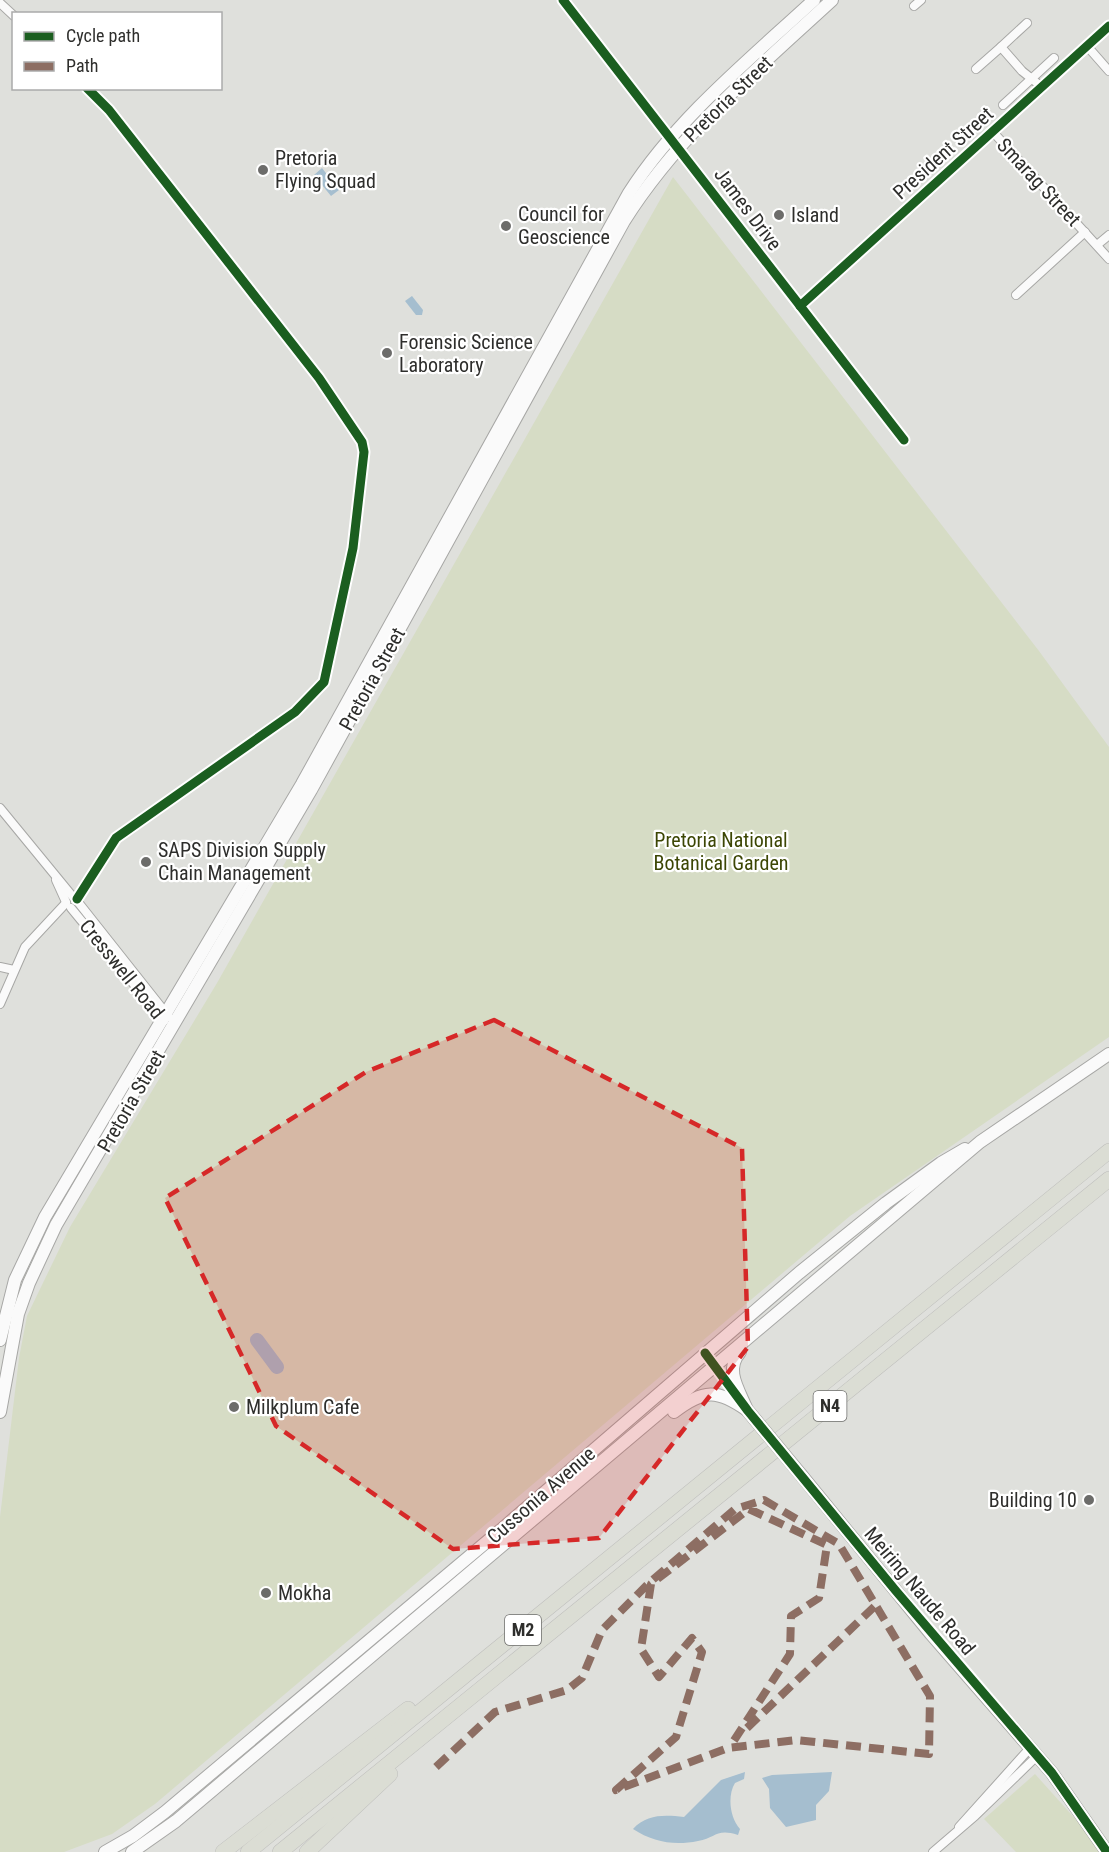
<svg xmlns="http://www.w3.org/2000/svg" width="1109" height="1852" font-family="'Roboto Condensed',sans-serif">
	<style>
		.green { fill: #d6dcc5 }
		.water { fill: #a5becf }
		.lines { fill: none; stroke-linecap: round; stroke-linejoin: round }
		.river { stroke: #a5becf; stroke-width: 14 }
		.street-casing { stroke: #a7a7a5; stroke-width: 10 }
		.secondary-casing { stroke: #a7a7a5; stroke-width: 14 }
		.highway-casing { stroke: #bebebc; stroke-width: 16 }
		.street { stroke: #fafafa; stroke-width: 8 }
		.secondary { stroke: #fafafa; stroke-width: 12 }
		.highway { stroke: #dbddd4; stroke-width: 15 }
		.secondary-bridge-casing { stroke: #a7a7a5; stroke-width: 14; stroke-linecap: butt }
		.secondary-bridge { stroke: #fafafa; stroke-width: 12 }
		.quiet { stroke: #8d6e63; stroke-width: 8; stroke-dasharray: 15 8; stroke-linecap: butt }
		.cycleway-casing { stroke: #fff; stroke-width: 13 }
		.cycleway { stroke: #1b5e20; stroke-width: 9 }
		.marked { fill: #d62828; fill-opacity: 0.2; stroke: #d62828; stroke-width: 4.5; stroke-dasharray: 12 8; stroke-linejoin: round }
		.poi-dot { fill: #6c6c6a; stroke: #fff; stroke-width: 2 }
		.labels { text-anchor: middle; stroke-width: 4.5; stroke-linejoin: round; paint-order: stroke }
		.shield { fill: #fff; stroke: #6d6d6b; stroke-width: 1.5 }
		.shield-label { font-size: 18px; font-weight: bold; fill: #2e2e2c }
		.street-label { font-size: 20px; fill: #2e2e2c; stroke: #fff }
		.poi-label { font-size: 20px; fill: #2e2e2c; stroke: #fff; text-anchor: start }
		.park-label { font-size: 20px; fill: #3c4604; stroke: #fff }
	</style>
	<rect width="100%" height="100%" fill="#dfe0dc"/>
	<!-- green -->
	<g class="green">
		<polygon points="673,177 1039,651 1109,747 1109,1037 850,1216 155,1804 112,1834 64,1852 0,1852 0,1517 19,1358 27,1316 70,1227 217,983"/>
		<polygon points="1035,1774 1105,1852 1016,1852 984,1819"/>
	</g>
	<!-- water -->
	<g class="water">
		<polygon points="322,168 339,190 331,196 314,175"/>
		<polygon points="412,296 423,310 422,315 416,315 405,301"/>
		<path d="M745 1772 744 1779 735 1783C727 1796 730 1818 740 1829L738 1835C716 1828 716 1838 698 1841 674 1846 653 1842 633 1829 647 1814 664 1815 684 1817L721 1780Z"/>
		<polygon points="832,1772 829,1791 816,1805 816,1820 786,1827 770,1808 769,1789 762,1778 772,1775"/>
	</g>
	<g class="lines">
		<!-- river -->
		<polyline class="river" points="257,1340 277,1367"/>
		<defs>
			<g id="street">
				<polyline points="563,0 904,440"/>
				<polyline points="0,3 14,16"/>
				<polyline points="914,6 921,0"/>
				<polyline points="1087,46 1109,71"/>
				<polyline points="1001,47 1027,23"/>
				<polyline points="976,69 1001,47 1022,71 1042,87"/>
				<polyline points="1003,105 1054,58"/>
				<polyline points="993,132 1109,259"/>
				<polyline points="1097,245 1109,235"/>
				<polyline points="1016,295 1085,232"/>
				<polyline points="800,306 1109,26"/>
				<polyline points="0,808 73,897"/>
				<polyline points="56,880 66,902"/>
				<polyline points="77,899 116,838 295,712 324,682 353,548 364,452 362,442 319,378 109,110 87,88"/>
				<polyline points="78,902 169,1017"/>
				<polyline points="71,908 164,1021"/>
				<polyline points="0,967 14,970"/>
				<polyline points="0,1004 25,947 66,903"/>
				<polyline points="959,1827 1030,1748"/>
				<polyline points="933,1852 975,1816 1037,1756"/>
			</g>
			<g id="secondary">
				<path d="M0 1340 15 1280 45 1217 302 784 629 193C677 118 749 60 814 0"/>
				<path d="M740 1352C724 1370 739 1390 747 1410"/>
				<path d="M0 1412 18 1314 29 1283 56 1225 311 790 624 221C678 135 757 69 832 0"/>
				<path d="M674 1412C704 1389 717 1389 747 1410"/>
				<polyline points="802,1476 931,1634 1052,1773 1107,1852"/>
				<polyline points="105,1852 133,1836 165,1812 502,1529 799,1273 886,1203 941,1163 965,1149"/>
				<polyline points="132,1852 176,1821 980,1142 1109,1054"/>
			</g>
			<g id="highway">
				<polyline points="223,1852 408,1709"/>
				<polyline points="248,1852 1109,1151"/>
				<polyline points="280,1852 1109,1179"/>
				<polyline points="307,1852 390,1774"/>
			</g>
		</defs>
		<!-- street casing -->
		<use href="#street" class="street-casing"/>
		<!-- secondary casing -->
		<use href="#secondary" class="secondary-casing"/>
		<!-- highway casing -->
		<use href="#highway" class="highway-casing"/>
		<!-- street -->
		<use href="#street" class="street"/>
		<!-- secondary -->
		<use href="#secondary" class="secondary"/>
		<!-- highway -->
		<use href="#highway" class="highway"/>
		<defs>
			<polyline id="secondary-bridge" points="748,1411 802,1476"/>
		</defs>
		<!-- secondary-bridge casing -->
		<use href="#secondary-bridge" class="secondary-bridge-casing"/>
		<!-- secondary-bridge -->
		<use href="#secondary-bridge" class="secondary-bridge"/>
		<!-- quiet -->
		<g class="quiet">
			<polyline points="747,1728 877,1604"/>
			<polyline points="436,1767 495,1712 567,1690 582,1678 602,1630 649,1583 735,1509 764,1500 839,1544 930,1696 929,1754 796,1740 728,1748 616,1790 676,1737 702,1652 692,1638 659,1677 641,1649 651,1584 749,1509 827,1545 819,1598 791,1616 790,1654 733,1742"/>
		</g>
		<defs>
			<g id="cycleway">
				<polyline points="563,0 904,440"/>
				<polyline points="800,306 1109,26"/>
				<polyline points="77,899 116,838 295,712 324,682 353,548 364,452 362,442 319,378 109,110 87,88"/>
				<polyline points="705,1353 748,1411 896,1591 1052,1773 1107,1852"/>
			</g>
		</defs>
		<!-- cycleway casing -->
		<use href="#cycleway" class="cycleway-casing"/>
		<!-- cycleway -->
		<use href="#cycleway" class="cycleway"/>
	</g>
	<!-- marked area -->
	<path class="marked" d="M494 1020 742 1148 748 1347 599 1538 453 1549 276 1426 165 1198 366 1072Z"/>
	<!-- markers -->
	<g class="poi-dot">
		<circle cx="263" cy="170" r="6"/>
		<circle cx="779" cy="215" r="6"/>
		<circle cx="506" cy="226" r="6"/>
		<circle cx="387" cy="353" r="6"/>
		<circle cx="146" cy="862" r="6"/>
		<circle cx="234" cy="1407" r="6"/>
		<circle cx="1089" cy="1500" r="6"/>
		<circle cx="266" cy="1593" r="6"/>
	</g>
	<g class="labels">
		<!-- shield labels -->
		<g class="shield">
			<rect x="813.5" y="1391" width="33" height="30" rx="4.5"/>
			<rect x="505" y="1615" width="36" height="30" rx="4.5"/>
		</g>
		<g class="shield-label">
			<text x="830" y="1412">N4</text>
			<text x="523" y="1636">M2</text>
		</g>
		<!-- street labels -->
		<g class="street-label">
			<text transform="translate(728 99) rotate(-44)" y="7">Pretoria Street</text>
			<text transform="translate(943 153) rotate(-42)" y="7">President Street</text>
			<text transform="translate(1039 182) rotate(47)" y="7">Smarag Street</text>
			<text transform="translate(748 209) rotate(53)" y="7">James Drive</text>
			<text transform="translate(372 679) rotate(-61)" y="7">Pretoria Street</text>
			<text transform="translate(122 969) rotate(51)" y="7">Cresswell Road</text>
			<text transform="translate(131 1101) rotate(-60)" y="7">Pretoria Street</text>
			<text transform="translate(541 1495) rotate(-41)" y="7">Cussonia Avenue</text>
			<text transform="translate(920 1591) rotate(50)" y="7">Meiring Naude Road</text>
		</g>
		<!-- poi labels -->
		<g class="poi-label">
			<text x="275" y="165">Pretoria<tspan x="275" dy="23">Flying Squad</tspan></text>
			<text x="518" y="221">Council for<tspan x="518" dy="23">Geoscience</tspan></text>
			<text x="791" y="222">Island</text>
			<text x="399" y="349">Forensic Science<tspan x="399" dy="23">Laboratory</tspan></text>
			<text x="158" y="857">SAPS Division Supply<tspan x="158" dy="23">Chain Management</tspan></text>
			<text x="246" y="1414">Milkplum Cafe</text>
			<text x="1077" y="1507" text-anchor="end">Building 10</text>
			<text x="278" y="1600">Mokha</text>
		</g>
		<!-- park labels -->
		<g class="park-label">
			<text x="721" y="847">Pretoria National<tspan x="721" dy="23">Botanical Garden</tspan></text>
		</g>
	</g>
	<!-- legend -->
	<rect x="12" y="12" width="210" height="78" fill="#ffffff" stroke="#ababab" stroke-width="1.5"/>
	<rect x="24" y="32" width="30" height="9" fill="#1b5e20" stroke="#ababab" stroke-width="1.5"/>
	<text x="66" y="42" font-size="18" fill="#2e2e2c">Cycle path</text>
	<rect x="24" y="62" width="30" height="9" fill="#8d6e63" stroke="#ababab" stroke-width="1.5"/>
	<text x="66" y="72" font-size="18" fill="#2e2e2c">Path</text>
</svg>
